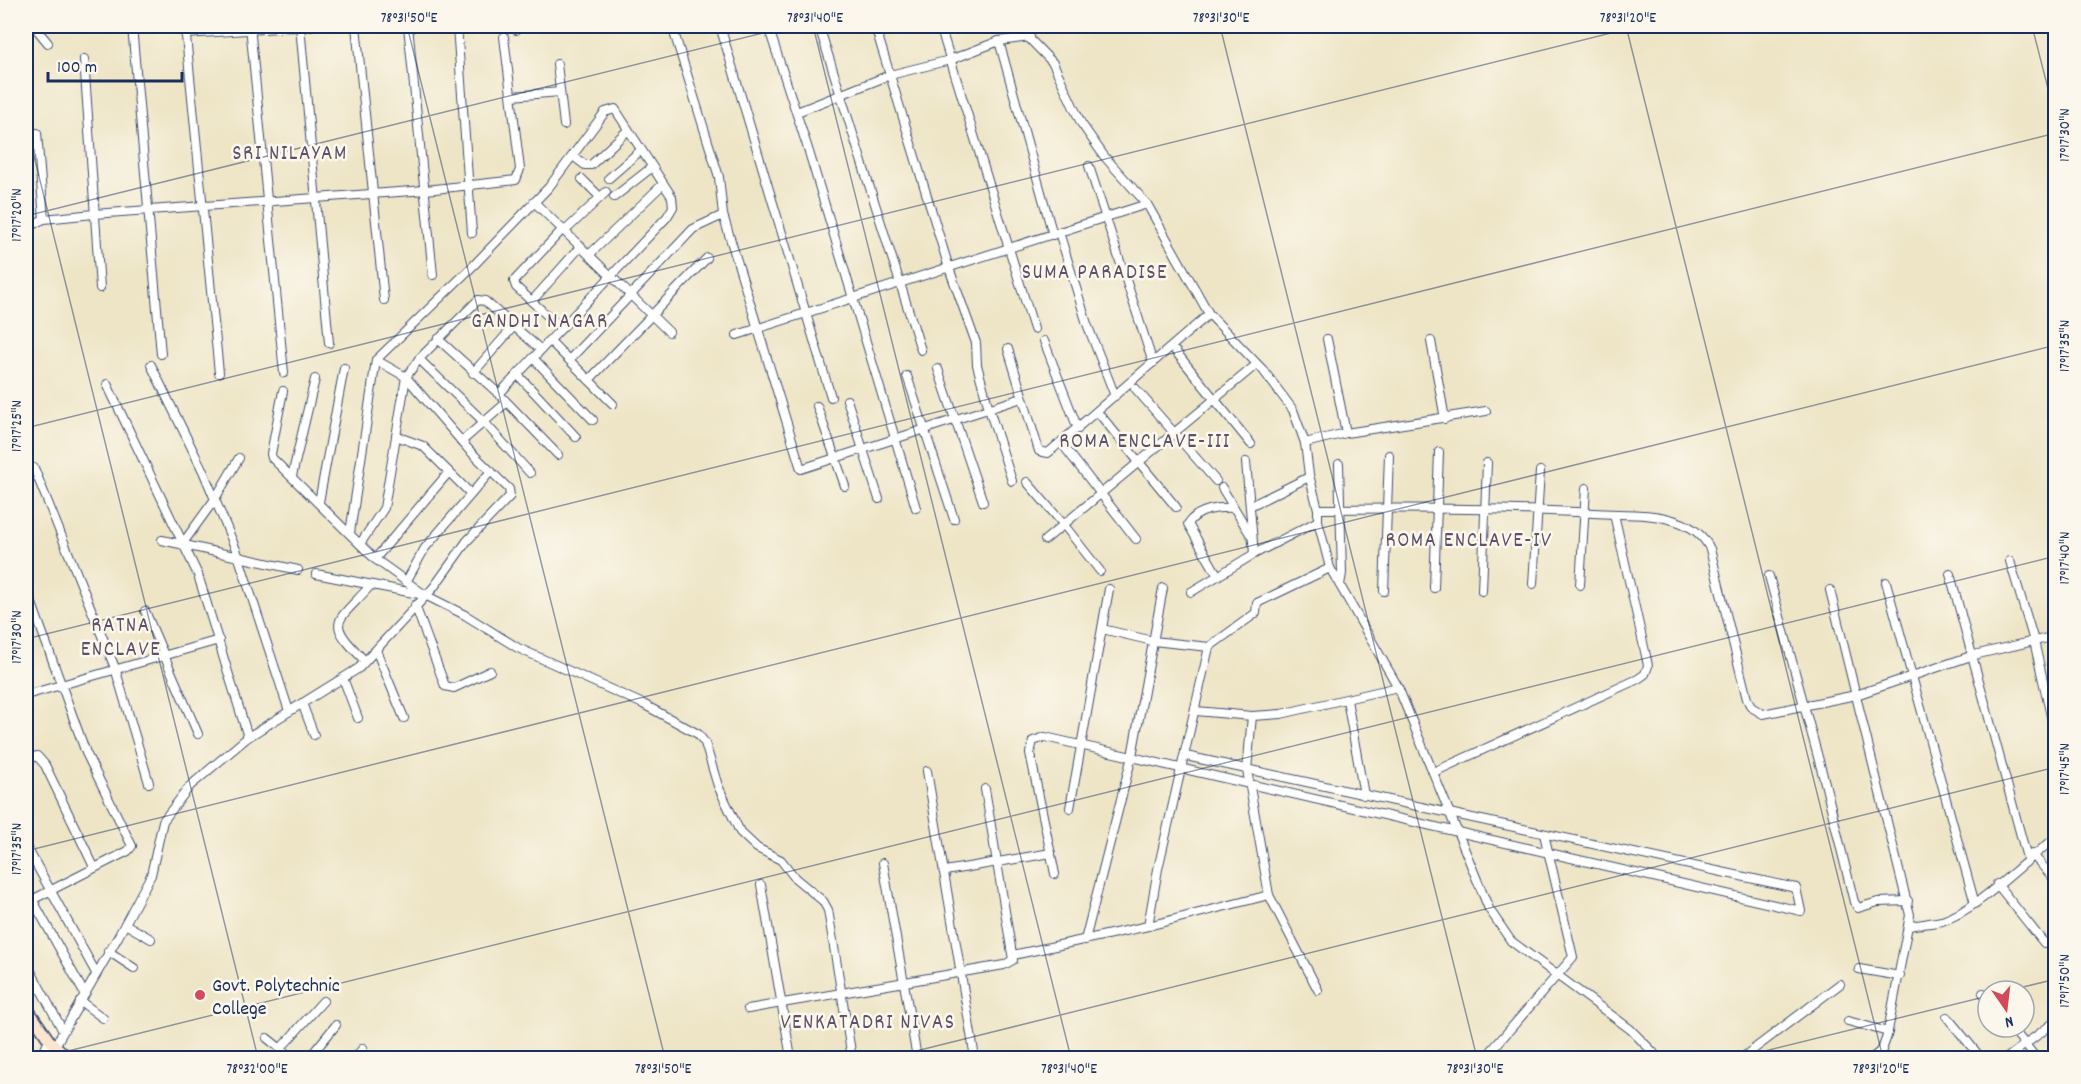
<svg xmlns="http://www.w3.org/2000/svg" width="2081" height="1084" font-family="Dekko,sans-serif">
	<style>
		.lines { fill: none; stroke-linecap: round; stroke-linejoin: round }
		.minor-casing { stroke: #3b4a6e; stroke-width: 10 }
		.secondary-casing { stroke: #3b4a6e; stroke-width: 13 }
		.minor { stroke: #fff; stroke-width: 8 }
		.secondary { stroke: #fce5cf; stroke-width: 10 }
		.ticks { fill: none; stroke: #1b2f5e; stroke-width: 1.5; stroke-opacity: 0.45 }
		.poi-dot { fill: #d1495b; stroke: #fbf7ec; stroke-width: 2 }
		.labels { text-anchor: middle; stroke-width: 5; stroke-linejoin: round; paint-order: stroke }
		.poi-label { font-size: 20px; fill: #1b2f5e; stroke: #fbf7ec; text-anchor: start }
		.neighbourhood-label { font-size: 21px; letter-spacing: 1.5px; fill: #5d526a; stroke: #fbf7ec }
		.neatline { fill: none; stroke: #1b2f5e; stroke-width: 2 }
		.ticks-label { font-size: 15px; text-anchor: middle; fill: #1b2f5e }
	</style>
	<rect width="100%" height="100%" fill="#fbf7ec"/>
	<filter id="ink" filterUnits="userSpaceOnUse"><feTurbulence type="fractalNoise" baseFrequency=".0167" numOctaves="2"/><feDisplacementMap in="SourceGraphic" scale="12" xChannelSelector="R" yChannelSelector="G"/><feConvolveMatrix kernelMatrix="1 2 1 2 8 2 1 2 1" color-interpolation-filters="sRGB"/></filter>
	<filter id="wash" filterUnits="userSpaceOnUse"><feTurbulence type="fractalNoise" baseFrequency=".008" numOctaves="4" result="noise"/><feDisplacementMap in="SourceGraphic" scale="24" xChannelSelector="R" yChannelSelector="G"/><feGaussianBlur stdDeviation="1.35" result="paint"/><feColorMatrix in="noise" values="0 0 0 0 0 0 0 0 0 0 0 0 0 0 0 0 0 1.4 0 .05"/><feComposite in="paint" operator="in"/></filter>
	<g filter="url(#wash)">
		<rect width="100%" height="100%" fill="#eee5c6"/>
	</g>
	<g filter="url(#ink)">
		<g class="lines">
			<defs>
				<g id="minor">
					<polyline points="34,26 48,43"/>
					<polyline points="132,26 161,354"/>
					<polyline points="185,26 219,373"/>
					<polyline points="250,26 284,373"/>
					<polyline points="300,26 329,343"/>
					<polyline points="356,26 384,300"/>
					<polyline points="408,26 433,275"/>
					<polyline points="457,26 472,233"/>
					<polyline points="672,26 719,177 723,215 801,469 1022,398"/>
					<polyline points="720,26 831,397"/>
					<polyline points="768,26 809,152 916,508"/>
					<polyline points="819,26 921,350"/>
					<polyline points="875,26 949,268 976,343 977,365 989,409 1012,481"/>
					<polyline points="940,26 1034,329"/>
					<polyline points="1017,26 1053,63 1081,123 1104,156 1147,204 1209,314 1263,370 1293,410 1305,443 1309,475 1318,509 1318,521 1330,568 1398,687 1489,909 1511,941 1630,1029 1653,1052 1657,1058"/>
					<polyline points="516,30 517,26"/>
					<polyline points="185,34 311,26"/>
					<polyline points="999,41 1053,235"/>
					<polyline points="84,59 100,288"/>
					<polyline points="557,64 564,125"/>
					<polyline points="512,96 560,92"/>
					<polyline points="797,112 890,75 950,60 999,41 1030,37"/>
					<polyline points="37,133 44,219"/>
					<polyline points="573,156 585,165 591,165 627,131"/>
					<polyline points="1089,166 1153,363"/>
					<polyline points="609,178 640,151"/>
					<polyline points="582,179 600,197"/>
					<polyline points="614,197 651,168"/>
					<polyline points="534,202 669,332"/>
					<polyline points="26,228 44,219 94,214 426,190 516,180 520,169 504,37"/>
					<polyline points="565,231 606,192"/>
					<polyline points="1059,232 1087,324 1115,396"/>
					<polyline points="590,254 662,185"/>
					<polyline points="532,301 581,246"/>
					<polyline points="561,328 516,287 514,281 563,229"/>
					<polyline points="737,335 1147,204"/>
					<polyline points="438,339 499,394 558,455"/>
					<polyline points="1327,339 1346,433"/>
					<polyline points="549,340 613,404"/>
					<polyline points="1044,341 1078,429"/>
					<polyline points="1431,341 1445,419"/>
					<polyline points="1008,349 1039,451 1048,453 1209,314"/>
					<polyline points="1176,352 1251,444"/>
					<polyline points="533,358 593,420"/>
					<polyline points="419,359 484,422 530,473"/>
					<polyline points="570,359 693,229 723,215"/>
					<polyline points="151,365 203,471 237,552 289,711"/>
					<polyline points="938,369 983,502"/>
					<polyline points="473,373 514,326"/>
					<polyline points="518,375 576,437"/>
					<polyline points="907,376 954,519"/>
					<polyline points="589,380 707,258"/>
					<polyline points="107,384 198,575 248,737"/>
					<polyline points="1135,388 1216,481"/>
					<polyline points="283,391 271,454 272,458 375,559 425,595 465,615 518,648 643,704 698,734 705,743 718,786 740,832 757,848 781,860 795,878 823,901 828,910 852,1058"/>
					<polyline points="847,400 879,499"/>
					<polyline points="817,406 845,486"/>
					<polyline points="1101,416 1176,507"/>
					<polyline points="396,436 423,446 471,494"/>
					<polyline points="461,442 506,403"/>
					<polyline points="1305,443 1346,433 1486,411"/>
					<polyline points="1066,449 1136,539"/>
					<polyline points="1246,462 1254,554"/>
					<polyline points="1339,464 1342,573 1340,585"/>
					<polyline points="34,468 115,668 149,783"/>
					<polyline points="292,476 315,379"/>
					<polyline points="1027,482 1064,525 1100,571"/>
					<polyline points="1222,488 1250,534"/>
					<polyline points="319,502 344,368"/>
					<polyline points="1250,506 1309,477"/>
					<path d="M1318 509C1410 508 1502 508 1594 513 1620 515 1650 512 1676 521 1691 526 1703 534 1710 549L1747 699 1751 707 1763 714 1856 695 1974 655 2056 636"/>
					<polyline points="350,533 376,360 474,265 549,187 605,112 615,109 672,197 673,207 667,217 499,394"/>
					<polyline points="162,540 298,570"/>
					<polyline points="1045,540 1257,364"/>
					<polyline points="183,543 215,499 239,458"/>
					<polyline points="360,544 384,508 406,377 419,359 478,300 485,301 540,349"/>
					<polyline points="2055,544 2056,545"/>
					<polyline points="375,559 449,472"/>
					<polyline points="2010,561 2034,641 2056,738"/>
					<polyline points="316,574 424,595"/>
					<polyline points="1950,574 2027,858"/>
					<path d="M1218 576 1188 524C1197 509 1219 507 1234 508"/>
					<polyline points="1769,576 1825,783 1854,902 1858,908 1878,902 1908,901"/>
					<polyline points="406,582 425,548 491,471"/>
					<polyline points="1886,582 1975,904"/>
					<polyline points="1533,584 1540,471"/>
					<polyline points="1580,585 1586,488"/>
					<polyline points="26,587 86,753 132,846 128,851 26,903"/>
					<polyline points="1434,588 1439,452"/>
					<polyline points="1830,590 1910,915 1887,1036 1882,1050 1872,1058"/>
					<polyline points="1384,591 1389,455"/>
					<polyline points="1482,591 1487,463"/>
					<polyline points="1191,592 1254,554 1318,521"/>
					<polyline points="415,605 445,686 454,688 490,671"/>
					<polyline points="145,611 198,734"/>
					<polyline points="1102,629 1153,641 1209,647"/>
					<polyline points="376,650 404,718"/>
					<path d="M365 661C325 620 335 625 370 586"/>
					<polyline points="343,678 358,718"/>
					<polyline points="26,695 219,640"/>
					<polyline points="1347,700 1364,795"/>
					<polyline points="302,703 314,735"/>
					<polyline points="1196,711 1252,716 1281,714 1398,687"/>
					<polyline points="1252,716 1247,770 1269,895 1318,990"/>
					<polyline points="26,760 37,756 45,765 94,867"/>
					<polyline points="927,771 975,1058"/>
					<polyline points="1434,772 1638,679 1645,674 1648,666 1646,656 1614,514"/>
					<polyline points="1070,808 1109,589"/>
					<polyline points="26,846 96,973"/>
					<polyline points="2032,854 2056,881"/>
					<polyline points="883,863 917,1058"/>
					<polyline points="945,871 1051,853"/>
					<polyline points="1055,874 1030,753 1033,741 1045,737 1801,911 1796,888 1186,756"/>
					<polyline points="1997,884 2044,943 2056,941"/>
					<polyline points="761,885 791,1058"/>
					<polyline points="26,888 84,993"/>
					<polyline points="125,924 151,939"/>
					<polyline points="1148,926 1158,869 1209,647 1256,613 1257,603 1330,568"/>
					<path d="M1910 926C1921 924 1932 923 1942 921 1978 910 2023 861 2056 838"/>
					<polyline points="1085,940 1132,756 1163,588"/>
					<polyline points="108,951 134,968"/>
					<polyline points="1013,955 1148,926 1269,895"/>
					<polyline points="26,962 63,1031"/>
					<polyline points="1859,969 1900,976"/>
					<polyline points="1983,993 1988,999"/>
					<polyline points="80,1001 103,1018"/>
					<polyline points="748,1009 1004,965 1013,960 985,789"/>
					<polyline points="1947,1017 1981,1058"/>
					<polyline points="1848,1021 1888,1032"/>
					<polyline points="2011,1027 2036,1058"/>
					<polyline points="267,1038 292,1058"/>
					<polyline points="55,1046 118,937 151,875 163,821 190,786 248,737 359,668 434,587 467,541 510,496 509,489 469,450 406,377 376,360"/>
					<polyline points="281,1048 323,1001"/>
					<polyline points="41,1058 49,1040"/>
					<polyline points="309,1058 336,1025"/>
					<polyline points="355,1058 363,1048"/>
					<polyline points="1485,1058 1573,957 1544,834"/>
					<polyline points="1742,1058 1840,984"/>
					<polyline points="1926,1058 1927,1058"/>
					<polyline points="2007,1058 2056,1021"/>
				</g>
				<polyline id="secondary" points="26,1006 49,1040 69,1058"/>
			</defs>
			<!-- minor casing -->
			<use href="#minor" class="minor-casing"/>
			<!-- secondary casing -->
			<use href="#secondary" class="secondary-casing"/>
			<!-- minor -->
			<use href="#minor" class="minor"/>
			<!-- secondary -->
			<use href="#secondary" class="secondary"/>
		</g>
	</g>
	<!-- ticks -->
	<path class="ticks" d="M407 26 665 1058M813 26 1071 1058M1220 26 1477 1058M1626 26 1883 1058M2032 26 2056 120M26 124 258 1058M26 216 791 26M26 428 1639 26M26 639 2056 133M26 851 2056 345M2007 991 2056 979M40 1058 2056 556M888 1058 2056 767M1736 1058 1988 996"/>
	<!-- markers -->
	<circle class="poi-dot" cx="200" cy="995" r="6"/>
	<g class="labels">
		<!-- poi labels -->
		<g class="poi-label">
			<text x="212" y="991">Govt. Polytechnic<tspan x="212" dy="23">College</tspan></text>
		</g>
		<!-- neighbourhood labels -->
		<g class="neighbourhood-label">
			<text x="290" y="159">SRI NILAYAM</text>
			<text x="1095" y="278">SUMA PARADISE</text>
			<text x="540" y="327">GANDHI NAGAR</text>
			<text x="1145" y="447">ROMA ENCLAVE-III</text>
			<text x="1469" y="546">ROMA ENCLAVE-IV</text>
			<text x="121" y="631">RATNA<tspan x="121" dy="24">ENCLAVE</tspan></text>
			<text x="868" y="1028">VENKATADRI NIVAS</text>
		</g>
	</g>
	<!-- margin -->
	<rect width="2081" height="1084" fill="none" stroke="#fbf7ec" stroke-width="66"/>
	<!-- north arrow -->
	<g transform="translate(2006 1009) rotate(166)"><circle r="28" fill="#fbf7ec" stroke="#a1a7b3" stroke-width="1.5"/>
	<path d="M0-4.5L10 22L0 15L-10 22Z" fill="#d1495b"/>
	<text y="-9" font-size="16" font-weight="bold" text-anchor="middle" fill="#1b2f5e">N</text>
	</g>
	<!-- scale -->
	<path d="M48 72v9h134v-9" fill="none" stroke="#1b2f5e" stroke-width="3"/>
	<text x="57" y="72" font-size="18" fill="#1b2f5e" stroke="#fbf7ec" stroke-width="4.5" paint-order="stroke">100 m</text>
	<rect x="33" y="33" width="2015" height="1018" class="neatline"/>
	<g class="ticks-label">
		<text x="409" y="22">78°31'50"E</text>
		<text x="815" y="22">78°31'40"E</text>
		<text x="1221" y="22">78°31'30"E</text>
		<text x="1628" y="22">78°31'20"E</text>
		<text transform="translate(2064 135) rotate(-90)" y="5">17°17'30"N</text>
		<text transform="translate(16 215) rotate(-90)" y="5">17°17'20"N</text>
		<text transform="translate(2064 346) rotate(-90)" y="5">17°17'35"N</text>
		<text transform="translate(16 426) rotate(-90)" y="5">17°17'25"N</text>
		<text transform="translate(2064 558) rotate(-90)" y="5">17°17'40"N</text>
		<text transform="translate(16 637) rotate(-90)" y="5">17°17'30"N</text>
		<text transform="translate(2064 769) rotate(-90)" y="5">17°17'45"N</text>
		<text transform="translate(16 849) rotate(-90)" y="5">17°17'35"N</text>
		<text transform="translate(2064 981) rotate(-90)" y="5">17°17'50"N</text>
		<text x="257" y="1073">78°32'00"E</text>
		<text x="663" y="1073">78°31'50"E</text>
		<text x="1069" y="1073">78°31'40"E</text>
		<text x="1475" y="1073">78°31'30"E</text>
		<text x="1881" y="1073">78°31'20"E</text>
	</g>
</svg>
